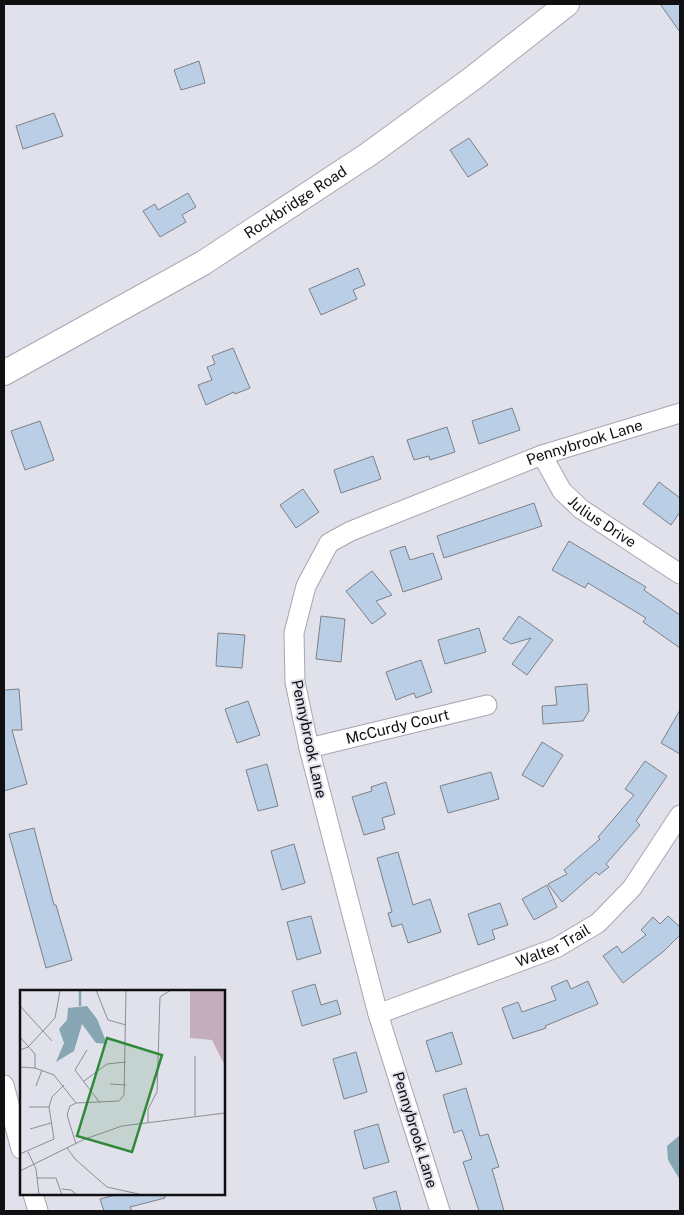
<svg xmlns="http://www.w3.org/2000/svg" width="684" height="1215" font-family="'Public Sans',sans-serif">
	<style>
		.water { fill: #86a6b4 }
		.building { fill: #bacee6; stroke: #7c8189 }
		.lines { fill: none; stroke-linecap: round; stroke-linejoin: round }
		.minor-casing { stroke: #a6a6b0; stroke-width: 21 }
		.major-casing { stroke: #a6a6b0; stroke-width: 26 }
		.minor { stroke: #fff; stroke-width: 19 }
		.major { stroke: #fff; stroke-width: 24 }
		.labels { text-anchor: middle; stroke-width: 4; stroke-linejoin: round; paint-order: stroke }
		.street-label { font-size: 15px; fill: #101013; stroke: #e0e1eb }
		.inset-river { fill: none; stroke: #86a6b4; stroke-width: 2.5 }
		.inset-road { fill: none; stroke: #8d8d95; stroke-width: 1 }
		.view { fill: #2f8939; fill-opacity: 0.15; stroke: #2f8939; stroke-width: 2.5 }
		.inset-edge { fill: none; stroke: #101013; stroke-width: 2.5 }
	</style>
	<rect width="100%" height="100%" fill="#e0e1eb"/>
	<!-- water -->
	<polygon class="water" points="680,1135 680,1180 668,1160 667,1146"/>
	<!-- building -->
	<g class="building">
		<polygon points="660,4 680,4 680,32"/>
		<polygon points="199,61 205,83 181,90 174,70"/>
		<polygon points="54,113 63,136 23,149 16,126"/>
		<polygon points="469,138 488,165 468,177 450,150"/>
		<polygon points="188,193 196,207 182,215 186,222 160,237 143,211 155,204 158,210"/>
		<polygon points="358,268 365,285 353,290 357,299 321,315 309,289"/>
		<polygon points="233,348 250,388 235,394 234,392 206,405 198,385 212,380 207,367 215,364 212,356"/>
		<polygon points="512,408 520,430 479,444 472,421"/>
		<polygon points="40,421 54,460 25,470 11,431"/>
		<polygon points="447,427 455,452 430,460 429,456 414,460 407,440"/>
		<polygon points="373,456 381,479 341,493 334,470"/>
		<polygon points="659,482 680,498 680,512 671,525 643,504"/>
		<polygon points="303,489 319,512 296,528 280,505"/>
		<polygon points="534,503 542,526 444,558 437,536"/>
		<polygon points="569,541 646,587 644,590 680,615 680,648 643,622 646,618 588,583 585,588 552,570"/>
		<polygon points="405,546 410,560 433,553 442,579 403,592 390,551"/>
		<polygon points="372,571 392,595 376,601 386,614 372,624 346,591"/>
		<polygon points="321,616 345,619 341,662 316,659"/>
		<polygon points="519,616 553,640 527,675 512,664 531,638 511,644 503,639"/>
		<polygon points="479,628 486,652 445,664 438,640"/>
		<polygon points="218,633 245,635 242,668 216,666"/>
		<polygon points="421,660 432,692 416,698 414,693 396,700 386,672"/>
		<polygon points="587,684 589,711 583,721 543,724 542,706 557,705 555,687"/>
		<polygon points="19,689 22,730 12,730 27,784 4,791 4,690"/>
		<polygon points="248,701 260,735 237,743 225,709"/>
		<polygon points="680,710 680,754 661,743"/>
		<polygon points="542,742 563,755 543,787 522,775"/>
		<polygon points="645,761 667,776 636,821 640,825 606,864 609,867 599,875 596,872 562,902 548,884 567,874 564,870 600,839 598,837 634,795 625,789"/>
		<polygon points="267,764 278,806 258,811 246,770"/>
		<polygon points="491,772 499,799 448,813 440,786"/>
		<polygon points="386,782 395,814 382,818 385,829 364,835 352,797 372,791 371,787"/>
		<polygon points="34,828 54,905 56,905 72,960 46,968 9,834"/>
		<polygon points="294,844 305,883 282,890 271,851"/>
		<polygon points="398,852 413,905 430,899 441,932 408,943 402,924 392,927 388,913 392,912 377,858"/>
		<polygon points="547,885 557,907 534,920 522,899"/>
		<polygon points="500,903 508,925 492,930 495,939 478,945 468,914"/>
		<polygon points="311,916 321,953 297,960 287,922"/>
		<polygon points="668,916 680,927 680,935 664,951 623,983 603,956 617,946 622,953 646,935 641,930 653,917 660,924"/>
		<polygon points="567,980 571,989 588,981 598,1004 545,1026 546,1028 513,1039 502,1008 518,1002 522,1012 556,1000 551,987"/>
		<polygon points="315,984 321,1005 337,1000 341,1014 302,1026 292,991"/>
		<polygon points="452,1032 462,1064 436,1072 426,1041"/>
		<polygon points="356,1052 367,1092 344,1099 333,1059"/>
		<polygon points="466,1088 480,1136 488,1134 499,1167 492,1169 504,1211 479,1211 463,1162 472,1159 462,1130 454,1133 443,1095"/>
		<polygon points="378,1124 389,1162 364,1169 354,1131"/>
		<polygon points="396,1191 401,1211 377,1211 373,1198"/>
		<polygon points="120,1194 164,1194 165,1198 130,1207 132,1211 104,1211 100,1199"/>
	</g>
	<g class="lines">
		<defs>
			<g id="minor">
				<path id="s1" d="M542 455 562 491 581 509 680 574"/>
				<path id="s2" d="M309 748 487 705"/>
				<path id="s3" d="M378 1014 556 948 598 923 632 888 680 815"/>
				<polyline points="4,1085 21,1149"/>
				<polyline points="33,1194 38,1211"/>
				<path id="s4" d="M440 1211 378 1014 309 748 295 682 294 633 306 586 329 543 351 531 542 455 680 413"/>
			</g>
			<g id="major">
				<path id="s5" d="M4 373 203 263 369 154 473 78 567 4"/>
			</g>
		</defs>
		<!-- minor casing -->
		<use href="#minor" class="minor-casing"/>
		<!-- major casing -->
		<use href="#major" class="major-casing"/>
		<!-- minor -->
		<use href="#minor" class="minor"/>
		<!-- major -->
		<use href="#major" class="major"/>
	</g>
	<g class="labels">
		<!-- street labels -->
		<g class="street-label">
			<text dy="5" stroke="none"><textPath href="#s5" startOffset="338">Rockbridge Road</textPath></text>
			<text dy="5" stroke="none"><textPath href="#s4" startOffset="970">Pennybrook Lane</textPath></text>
			<text dy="5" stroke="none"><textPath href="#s1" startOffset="92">Julius Drive</textPath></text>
			<text dy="5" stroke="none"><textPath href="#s2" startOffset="91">McCurdy Court</textPath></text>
			<text transform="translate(309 739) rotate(78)" y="5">Pennybrook Lane</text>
			<text dy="5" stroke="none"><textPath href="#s3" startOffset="188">Walter Trail</textPath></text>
			<text transform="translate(415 1130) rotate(73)" y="5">Pennybrook Lane</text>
		</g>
	</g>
	<!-- overview -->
	<g transform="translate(20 990)">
		<rect width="205" height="205" fill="#e0e1eb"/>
		<path d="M170 0H205V76L192 50 170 48Z" fill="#c4aebd"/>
		<path d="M67 16 77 29 87 54 76 53 62 34 54 61 36 72 44 53 39 39 47 30 48 18Z" fill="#86a6b4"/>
		<path class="inset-river" d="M60 0V16"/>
		<path class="inset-road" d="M76 0 88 30 106 35M0 16 32 51M0 47 15 64V78M0 60 8 57 35 28 40 1M67 60 55 80 80 113M0 77 15 78 34 85 56 113M64 91 87 74 106 72M90 94 106 95M16 96 22 80M9 117H29M175 126V66M128 132V119L137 102 140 7 151 0M10 139 31 133M56 154 47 125 50 116 56 113 99 111 104 105 106 0M47 158 55 169 87 197 123 205M8 162 16 179 19 205M0 164 34 149 29 117 32 107 44 95M0 181 65 149 102 136 205 123M17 188H36L42 205M42 199 51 200 57 205"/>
		<path class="view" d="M87 48 142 65 112 162 57 146Z"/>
		<rect width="205" height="205" class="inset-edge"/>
	</g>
	<!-- border -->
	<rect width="684" height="1215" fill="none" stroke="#101013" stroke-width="10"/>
</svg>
